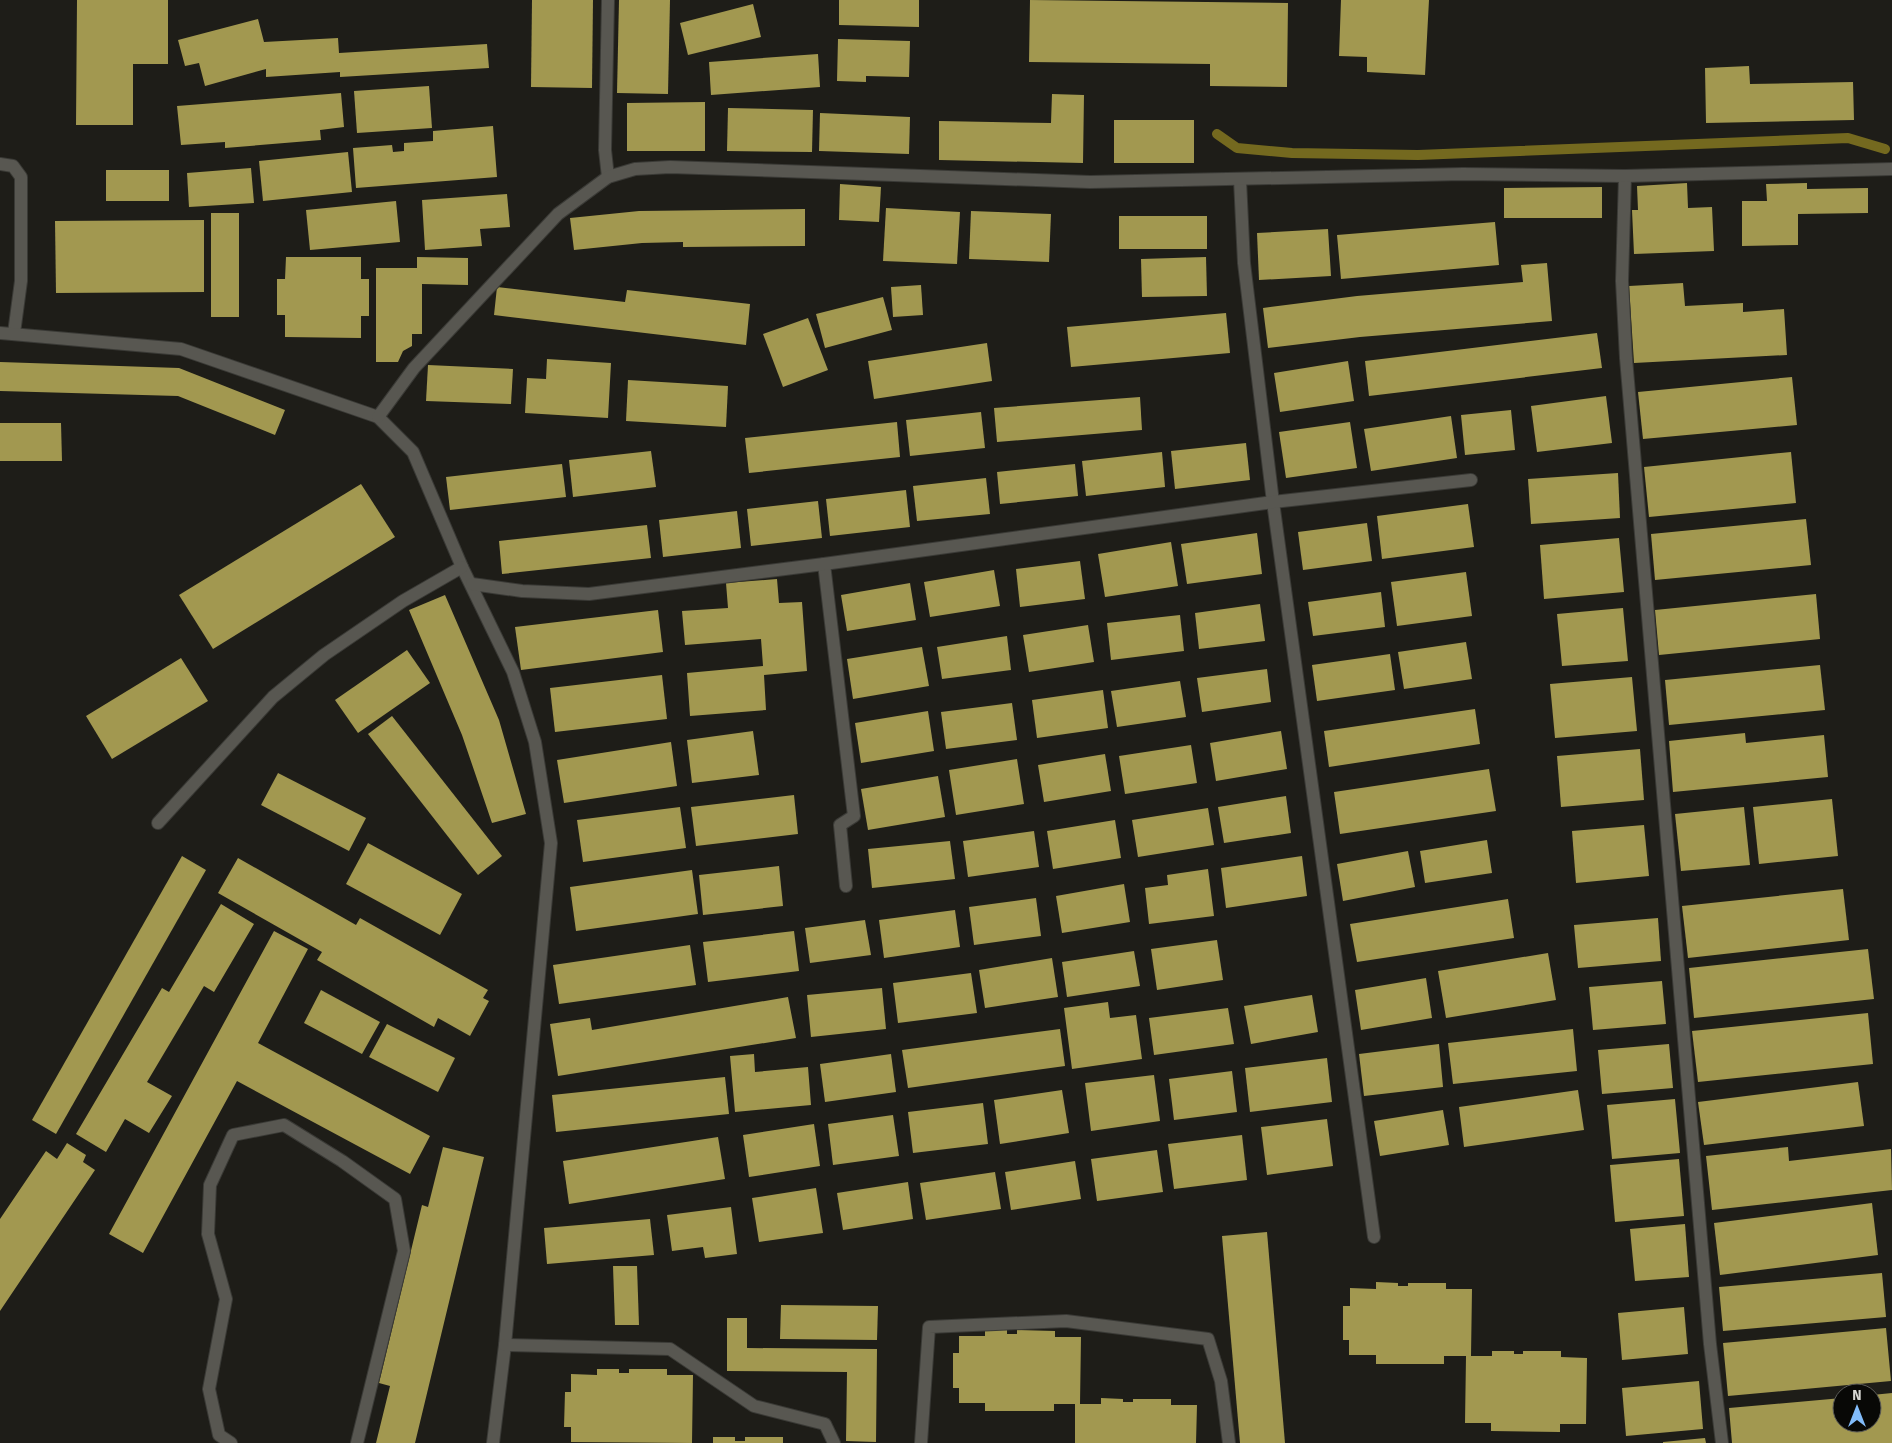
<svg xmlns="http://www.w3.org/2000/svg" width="1892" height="1443" font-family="'Fira Sans',sans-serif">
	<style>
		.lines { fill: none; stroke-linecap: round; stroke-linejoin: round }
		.stream { stroke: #74691f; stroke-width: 10 }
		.building { fill: #a29850 }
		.service-casing { stroke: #3a3a36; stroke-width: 14 }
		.minor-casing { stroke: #3a3a36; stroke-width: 14 }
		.service { stroke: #585751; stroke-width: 12 }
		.minor { stroke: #585751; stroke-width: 12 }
	</style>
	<rect width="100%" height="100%" fill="#1e1d18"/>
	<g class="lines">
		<!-- stream -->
		<polyline class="stream" points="1217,134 1237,148 1292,153 1418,155 1848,138 1885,149"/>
	</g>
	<!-- building -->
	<g class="building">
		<polygon points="77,0 168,0 168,64 133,64 133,125 76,125"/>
		<polygon points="532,0 593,0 592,88 531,87"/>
		<polygon points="619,0 670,0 668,94 617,93"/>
		<polygon points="839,0 919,0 919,27 839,25"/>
		<polygon points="1030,0 1288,3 1287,87 1210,86 1210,64 1029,62"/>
		<polygon points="1341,0 1429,0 1425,75 1367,72 1367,57 1339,56"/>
		<polygon points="753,4 761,37 688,55 680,23"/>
		<polygon points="258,19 264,42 338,38 339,53 487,44 489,68 340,77 340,72 266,77 266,69 205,86 199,63 185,66 178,40"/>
		<polygon points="838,39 910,41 909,77 866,76 866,82 837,81"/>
		<polygon points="818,54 820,87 711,95 709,62"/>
		<polygon points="1749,66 1750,84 1853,82 1854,120 1706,123 1705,68"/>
		<polygon points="429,86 432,128 357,133 354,91"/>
		<polygon points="341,93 344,127 320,130 321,140 225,148 225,142 181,145 177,106"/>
		<polygon points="1052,94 1084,95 1083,163 939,160 939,121 1051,123"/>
		<polygon points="705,102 705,151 627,151 627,103"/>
		<polygon points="728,108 813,110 812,152 727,151"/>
		<polygon points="820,113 910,117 909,154 819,151"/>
		<rect x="1114" y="120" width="80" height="43"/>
		<polygon points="493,126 497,177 356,188 353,148 392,145 393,152 404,151 404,143 433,141 433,131"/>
		<polygon points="348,152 352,192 263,201 259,161"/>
		<polygon points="251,168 254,203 189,207 187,173"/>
		<rect x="106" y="170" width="63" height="31"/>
		<polygon points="1687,183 1688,208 1712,207 1714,251 1634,254 1632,210 1638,210 1637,186"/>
		<polygon points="1807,183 1807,189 1868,188 1868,213 1798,214 1798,245 1742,246 1742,201 1767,201 1766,184"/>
		<polygon points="840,184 881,187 879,222 839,220"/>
		<polygon points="1602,187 1602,218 1504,218 1504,188"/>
		<polygon points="507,194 510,227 480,229 482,246 425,250 422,200"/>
		<polygon points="396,201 400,242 310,250 306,210"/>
		<polygon points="886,208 960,212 957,264 883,261"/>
		<polygon points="805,209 805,246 683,247 683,242 642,243 574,250 570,218 639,211"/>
		<polygon points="971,211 1051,214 1049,262 969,259"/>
		<rect x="211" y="213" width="28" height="104"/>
		<rect x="1119" y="216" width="88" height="33"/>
		<polygon points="204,220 204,292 56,293 55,221"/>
		<polygon points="1495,222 1499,265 1341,279 1337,235"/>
		<polygon points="1328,229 1331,276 1259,280 1257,233"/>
		<polygon points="286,257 361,257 361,279 369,279 369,316 361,316 361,338 285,337 285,315 277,315 277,279 285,279"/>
		<polygon points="417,257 468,258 468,285 422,284 422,334 412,334 412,346 403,351 398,362 376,362 376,268 417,268"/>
		<polygon points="1206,257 1207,296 1142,297 1141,259"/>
		<polygon points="1547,263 1552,321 1360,337 1268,348 1263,308 1357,296 1523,282 1521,265"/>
		<polygon points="1683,283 1685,306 1743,303 1743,312 1784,309 1787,355 1634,363 1629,286"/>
		<polygon points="921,285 923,315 893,317 891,287"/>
		<polygon points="497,287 625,302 627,290 750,304 746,345 494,315"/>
		<polygon points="883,297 892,330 825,348 816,314"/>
		<polygon points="1226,313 1230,353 1071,367 1067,327"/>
		<polygon points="808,318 828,370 783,387 763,334"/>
		<polygon points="1597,333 1602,368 1369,396 1365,361"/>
		<polygon points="987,343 992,381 874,399 868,361"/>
		<polygon points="547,359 611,363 608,418 525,413 527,378 546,379"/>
		<polygon points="1348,361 1354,401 1280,412 1274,373"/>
		<polygon points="0,362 179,368 285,410 275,435 178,396 0,391"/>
		<polygon points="428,365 513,369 511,404 426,401"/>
		<polygon points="1792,377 1797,425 1643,439 1638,392"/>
		<polygon points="628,380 728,386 726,427 626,421"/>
		<polygon points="1606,396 1612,443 1537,452 1531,406"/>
		<polygon points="1140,397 1142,430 997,442 994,408"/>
		<polygon points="1511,410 1515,450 1465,455 1461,415"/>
		<polygon points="981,412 985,448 910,456 906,420"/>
		<polygon points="1451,416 1457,458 1371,471 1364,429"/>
		<polygon points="897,422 900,457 749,473 745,438"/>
		<polygon points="1350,422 1357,468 1286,478 1279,432"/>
		<polygon points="0,423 61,423 62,461 0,461"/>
		<polygon points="1246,443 1250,480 1175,489 1171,451"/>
		<polygon points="651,451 656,487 573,497 569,460"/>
		<polygon points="1162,452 1165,487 1086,496 1082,461"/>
		<polygon points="1791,452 1796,503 1649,517 1644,467"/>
		<polygon points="562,464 566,497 450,510 446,477"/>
		<polygon points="1075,464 1078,496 1000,504 997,472"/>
		<polygon points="1618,473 1620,518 1531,524 1528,479"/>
		<polygon points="986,478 990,514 917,521 913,486"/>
		<polygon points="361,484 395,537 213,649 179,595"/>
		<polygon points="906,490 910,527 830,536 826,499"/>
		<polygon points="818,501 822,538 751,546 747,509"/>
		<polygon points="1468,504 1474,547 1382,559 1377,516"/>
		<polygon points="737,511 741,548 663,557 659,520"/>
		<polygon points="1806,519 1811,565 1655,580 1651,534"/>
		<polygon points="1367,523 1372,561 1303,570 1298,532"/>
		<polygon points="647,525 651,558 502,574 499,541"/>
		<polygon points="1257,533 1262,574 1187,584 1181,544"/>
		<polygon points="1619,538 1624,592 1544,599 1540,545"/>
		<polygon points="1171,542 1178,586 1105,597 1098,554"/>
		<polygon points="1080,561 1085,599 1020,607 1016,569"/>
		<polygon points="994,570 1000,606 930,617 924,582"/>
		<polygon points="1466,572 1472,616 1397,626 1391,582"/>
		<polygon points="777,579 779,603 802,602 807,671 764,675 766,710 690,716 687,673 763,666 761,639 685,645 682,611 728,608 726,583"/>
		<polygon points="910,583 916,620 847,631 841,595"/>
		<polygon points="1381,592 1385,627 1313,636 1308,602"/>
		<polygon points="1816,594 1820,639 1659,655 1655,610"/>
		<polygon points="445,595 499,720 526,814 492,823 462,735 409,610"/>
		<polygon points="1260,604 1265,641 1199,649 1195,613"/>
		<polygon points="1623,608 1628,661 1562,666 1557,614"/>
		<polygon points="658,610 663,652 521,670 515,627"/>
		<polygon points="1180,615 1184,651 1111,660 1107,623"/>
		<polygon points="1088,625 1094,662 1029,672 1023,635"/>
		<polygon points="1007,636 1011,670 942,679 937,647"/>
		<polygon points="1466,642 1472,679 1404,689 1398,652"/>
		<polygon points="922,647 929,686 853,699 847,659"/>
		<polygon points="407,650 430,683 358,733 335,700"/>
		<polygon points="1390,654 1395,690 1317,701 1312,665"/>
		<polygon points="181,658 208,701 112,759 86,716"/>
		<polygon points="1820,665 1825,710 1669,725 1665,680"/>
		<polygon points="1267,669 1271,702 1202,712 1197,678"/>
		<polygon points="662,675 667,719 555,732 550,688"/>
		<polygon points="1632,677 1637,731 1555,738 1550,684"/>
		<polygon points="1180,681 1186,717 1117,727 1111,691"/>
		<polygon points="1103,690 1108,728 1037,738 1032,700"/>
		<polygon points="1012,703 1017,740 946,749 941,712"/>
		<polygon points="1475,709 1480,744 1329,767 1324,731"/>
		<polygon points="928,711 934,751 861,763 855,723"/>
		<polygon points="392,716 502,856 478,875 368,734"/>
		<polygon points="753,731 759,775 692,783 687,740"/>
		<polygon points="1281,731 1287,769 1216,781 1210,743"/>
		<polygon points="1745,733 1746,743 1824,735 1828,777 1673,792 1669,741"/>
		<polygon points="671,742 677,786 564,803 557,760"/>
		<polygon points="1191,745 1197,783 1125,794 1119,756"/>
		<polygon points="1640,749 1644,800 1561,807 1557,756"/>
		<polygon points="1105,754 1111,791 1044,802 1038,765"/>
		<polygon points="1017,759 1024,804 956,815 949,770"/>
		<polygon points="1489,769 1496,811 1340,834 1334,792"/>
		<polygon points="278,773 366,818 349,851 261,805"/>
		<polygon points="938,776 945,817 868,830 861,789"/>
		<polygon points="794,795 798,834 696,846 691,807"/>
		<polygon points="1286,796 1291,833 1224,843 1218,807"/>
		<polygon points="1832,799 1838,856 1759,864 1753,807"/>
		<polygon points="680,807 686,848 583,862 577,820"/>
		<polygon points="1744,807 1750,865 1681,871 1675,814"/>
		<polygon points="1208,808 1214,845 1138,857 1132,820"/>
		<polygon points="1115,820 1121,858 1053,869 1047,831"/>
		<polygon points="1644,825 1649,876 1576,883 1572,831"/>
		<polygon points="1034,831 1039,867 968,877 963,841"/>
		<polygon points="1487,840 1492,873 1425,883 1420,851"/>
		<polygon points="950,841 955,879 872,888 868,849"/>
		<polygon points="368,843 462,894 440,935 346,884"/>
		<polygon points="1408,851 1415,887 1343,901 1337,864"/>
		<polygon points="182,856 206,870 56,1134 32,1120"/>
		<polygon points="1302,856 1307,896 1226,908 1221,868"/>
		<polygon points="238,858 356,925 360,918 488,990 483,998 489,1001 470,1036 438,1018 434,1027 317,960 322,952 218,893"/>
		<polygon points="779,866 783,906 703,915 699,875"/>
		<polygon points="1208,869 1214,916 1149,924 1145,888 1168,885 1167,875"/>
		<polygon points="692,870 698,914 576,931 570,887"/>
		<polygon points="1124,884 1130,922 1062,933 1056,896"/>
		<polygon points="1843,889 1849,940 1688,958 1682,906"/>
		<polygon points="1036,898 1041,936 974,945 969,907"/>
		<polygon points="1508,899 1514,938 1357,962 1350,924"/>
		<polygon points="221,904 254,924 214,992 204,986 147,1082 172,1096 149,1133 125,1119 106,1152 76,1134 162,988 169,992"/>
		<polygon points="955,910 960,947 884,958 879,920"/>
		<polygon points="1658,918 1661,961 1578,968 1574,925"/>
		<polygon points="865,920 871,955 810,963 805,928"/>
		<polygon points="274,931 308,949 258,1043 430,1136 410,1174 237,1081 143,1253 109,1234"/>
		<polygon points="794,931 799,971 708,982 703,942"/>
		<polygon points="1217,940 1223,980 1157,990 1151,949"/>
		<polygon points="690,945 696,985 559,1004 553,965"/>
		<polygon points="1868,949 1874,999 1694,1018 1689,968"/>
		<polygon points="1134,951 1140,986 1067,997 1062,962"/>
		<polygon points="1548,953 1556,1000 1446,1018 1438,971"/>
		<polygon points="1052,958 1058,997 985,1008 979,970"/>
		<polygon points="971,973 977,1013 898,1023 893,983"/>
		<polygon points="1426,978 1432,1018 1361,1030 1355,990"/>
		<polygon points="1662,981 1666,1024 1593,1030 1589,987"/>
		<polygon points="882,988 886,1029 811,1037 807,995"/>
		<polygon points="321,990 380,1022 362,1054 304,1023"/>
		<polygon points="1312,995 1318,1032 1251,1044 1244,1006"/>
		<polygon points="788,997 796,1038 558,1076 550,1024 590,1018 592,1030"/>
		<polygon points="1108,1002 1110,1018 1136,1015 1142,1059 1072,1069 1064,1008"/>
		<polygon points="1228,1008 1234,1044 1154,1055 1149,1018"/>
		<polygon points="1868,1013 1873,1064 1698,1082 1692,1031"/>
		<polygon points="387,1024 455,1058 438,1092 369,1057"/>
		<polygon points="1060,1029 1065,1066 908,1088 902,1050"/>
		<polygon points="1573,1029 1577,1071 1453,1084 1448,1043"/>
		<polygon points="1439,1044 1443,1087 1364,1096 1359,1054"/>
		<polygon points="1669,1044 1673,1088 1602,1094 1598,1050"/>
		<polygon points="754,1054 755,1072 808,1067 811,1105 735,1112 730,1056"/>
		<polygon points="891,1054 896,1092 825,1102 820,1064"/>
		<polygon points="1327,1058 1332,1102 1250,1112 1245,1068"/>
		<polygon points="1232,1071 1237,1112 1174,1120 1169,1079"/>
		<polygon points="1154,1075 1160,1121 1091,1131 1085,1083"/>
		<polygon points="725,1077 729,1114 556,1132 552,1095"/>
		<polygon points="1858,1082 1864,1126 1704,1145 1698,1102"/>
		<polygon points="1062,1090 1069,1133 1000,1144 994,1100"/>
		<polygon points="1578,1090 1584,1130 1464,1147 1459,1107"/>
		<polygon points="1675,1099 1680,1153 1612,1159 1607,1105"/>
		<polygon points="983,1103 988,1144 913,1153 908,1112"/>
		<polygon points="1443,1110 1449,1145 1380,1156 1374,1121"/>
		<polygon points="893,1115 899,1156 833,1165 828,1124"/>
		<polygon points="1327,1119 1333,1166 1267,1175 1261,1127"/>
		<polygon points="814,1124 820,1166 749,1177 743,1135"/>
		<polygon points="1242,1135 1247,1180 1174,1189 1168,1144"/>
		<polygon points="718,1137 725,1179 569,1204 563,1161"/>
		<polygon points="67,1143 86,1155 83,1162 95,1170 0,1311 0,1219 46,1151 57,1159"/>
		<polygon points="443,1147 484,1157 415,1443 376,1443 390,1386 379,1383 422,1205 428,1207"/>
		<polygon points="1788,1147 1789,1161 1891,1149 1892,1190 1712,1210 1706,1156"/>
		<polygon points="1157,1150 1163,1192 1097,1201 1091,1159"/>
		<polygon points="1679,1159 1684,1216 1615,1222 1610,1165"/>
		<polygon points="1075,1161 1081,1199 1011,1210 1005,1172"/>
		<polygon points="995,1172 1001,1209 926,1220 920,1183"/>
		<polygon points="908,1182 913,1219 843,1230 837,1193"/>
		<polygon points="816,1188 823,1233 759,1242 752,1198"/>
		<polygon points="1872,1203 1878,1255 1720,1275 1714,1223"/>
		<polygon points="731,1207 737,1254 705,1258 703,1247 672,1251 667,1215"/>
		<polygon points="650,1219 654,1255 547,1264 544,1228"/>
		<polygon points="1685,1224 1689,1277 1635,1281 1630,1229"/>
		<polygon points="1267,1232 1285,1443 1240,1443 1222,1236"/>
		<polygon points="613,1266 637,1266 639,1325 615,1325"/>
		<polygon points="1882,1273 1886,1317 1723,1331 1719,1287"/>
		<polygon points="1376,1282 1398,1283 1398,1286 1408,1286 1408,1283 1446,1283 1446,1289 1472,1289 1471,1356 1492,1356 1492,1351 1514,1351 1514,1354 1523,1354 1523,1351 1561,1351 1561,1357 1587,1358 1586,1424 1560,1424 1560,1432 1491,1431 1491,1423 1465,1423 1466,1356 1444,1356 1444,1364 1376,1364 1376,1355 1349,1355 1349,1340 1343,1340 1343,1306 1350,1306 1350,1288 1376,1289"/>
		<polygon points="781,1305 878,1306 877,1340 780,1339"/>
		<polygon points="1684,1307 1688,1354 1622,1360 1618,1313"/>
		<polygon points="727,1318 747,1318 747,1348 877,1349 876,1442 846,1441 847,1372 727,1371"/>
		<polygon points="1886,1328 1891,1381 1728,1396 1723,1343"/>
		<polygon points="985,1330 1007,1330 1007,1334 1017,1334 1017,1330 1055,1331 1055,1337 1081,1337 1080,1404 1101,1404 1101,1398 1123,1399 1123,1402 1133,1402 1133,1399 1171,1399 1171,1405 1197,1405 1196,1443 1075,1443 1075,1404 1054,1404 1054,1411 985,1411 985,1403 959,1403 959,1388 953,1388 953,1353 959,1353 959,1336 985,1336"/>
		<polygon points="597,1369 619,1369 619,1373 629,1373 629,1369 667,1369 667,1375 693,1375 692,1443 571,1442 571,1427 564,1427 565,1392 571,1392 571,1374 597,1375"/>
		<polygon points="1699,1381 1703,1429 1626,1436 1622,1388"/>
		<polygon points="1892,1393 1892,1443 1732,1443 1729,1408 1842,1398 1842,1423 1872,1423 1872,1395"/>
		<polygon points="713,1437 735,1437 735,1441 745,1441 745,1437 783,1437 783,1443 713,1443"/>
		<polygon points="1705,1438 1706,1443 1663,1443 1663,1442"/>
	</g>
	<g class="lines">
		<defs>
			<polyline id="service" points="231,1443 219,1435 209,1389 226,1299 208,1234 210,1185 233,1135 284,1125 342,1161 395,1199 404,1251 357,1443"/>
			<g id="minor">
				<polyline points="608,0 605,150 608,177"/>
				<polyline points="0,164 13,166 21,177 21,281 14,333"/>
				<polyline points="1625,176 1622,281 1626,358 1710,1344 1722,1443"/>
				<polyline points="1240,180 1244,263 1273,502 1374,1237"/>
				<polyline points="0,333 181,349 378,417 413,452 462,567 513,672 535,742 551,843 505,1345 493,1443"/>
				<polyline points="378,417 414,368 558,214 608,177 635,169 670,167 1090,182 1463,174 1625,176 1892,169"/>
				<polyline points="824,564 854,816 840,825 846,886"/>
				<polyline points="472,584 522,591 589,594 824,564 1273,502 1471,480"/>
				<polyline points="158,823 273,697 324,655 403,601 462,567"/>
				<polyline points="505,1345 670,1349 754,1406 825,1424 834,1443"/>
				<polyline points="921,1443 929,1327 1066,1321 1208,1339 1221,1381 1229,1443"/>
			</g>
		</defs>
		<!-- service casing -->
		<use href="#service" class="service-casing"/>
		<!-- minor casing -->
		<use href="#minor" class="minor-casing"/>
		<!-- service -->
		<use href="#service" class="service"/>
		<!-- minor -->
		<use href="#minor" class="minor"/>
	</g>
	<!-- north arrow -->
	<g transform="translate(1857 1408)"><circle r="24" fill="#080806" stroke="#5b5b58"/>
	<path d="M0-4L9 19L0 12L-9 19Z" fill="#82bcfa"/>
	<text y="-8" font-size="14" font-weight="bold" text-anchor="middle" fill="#d7d7d3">N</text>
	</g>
</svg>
